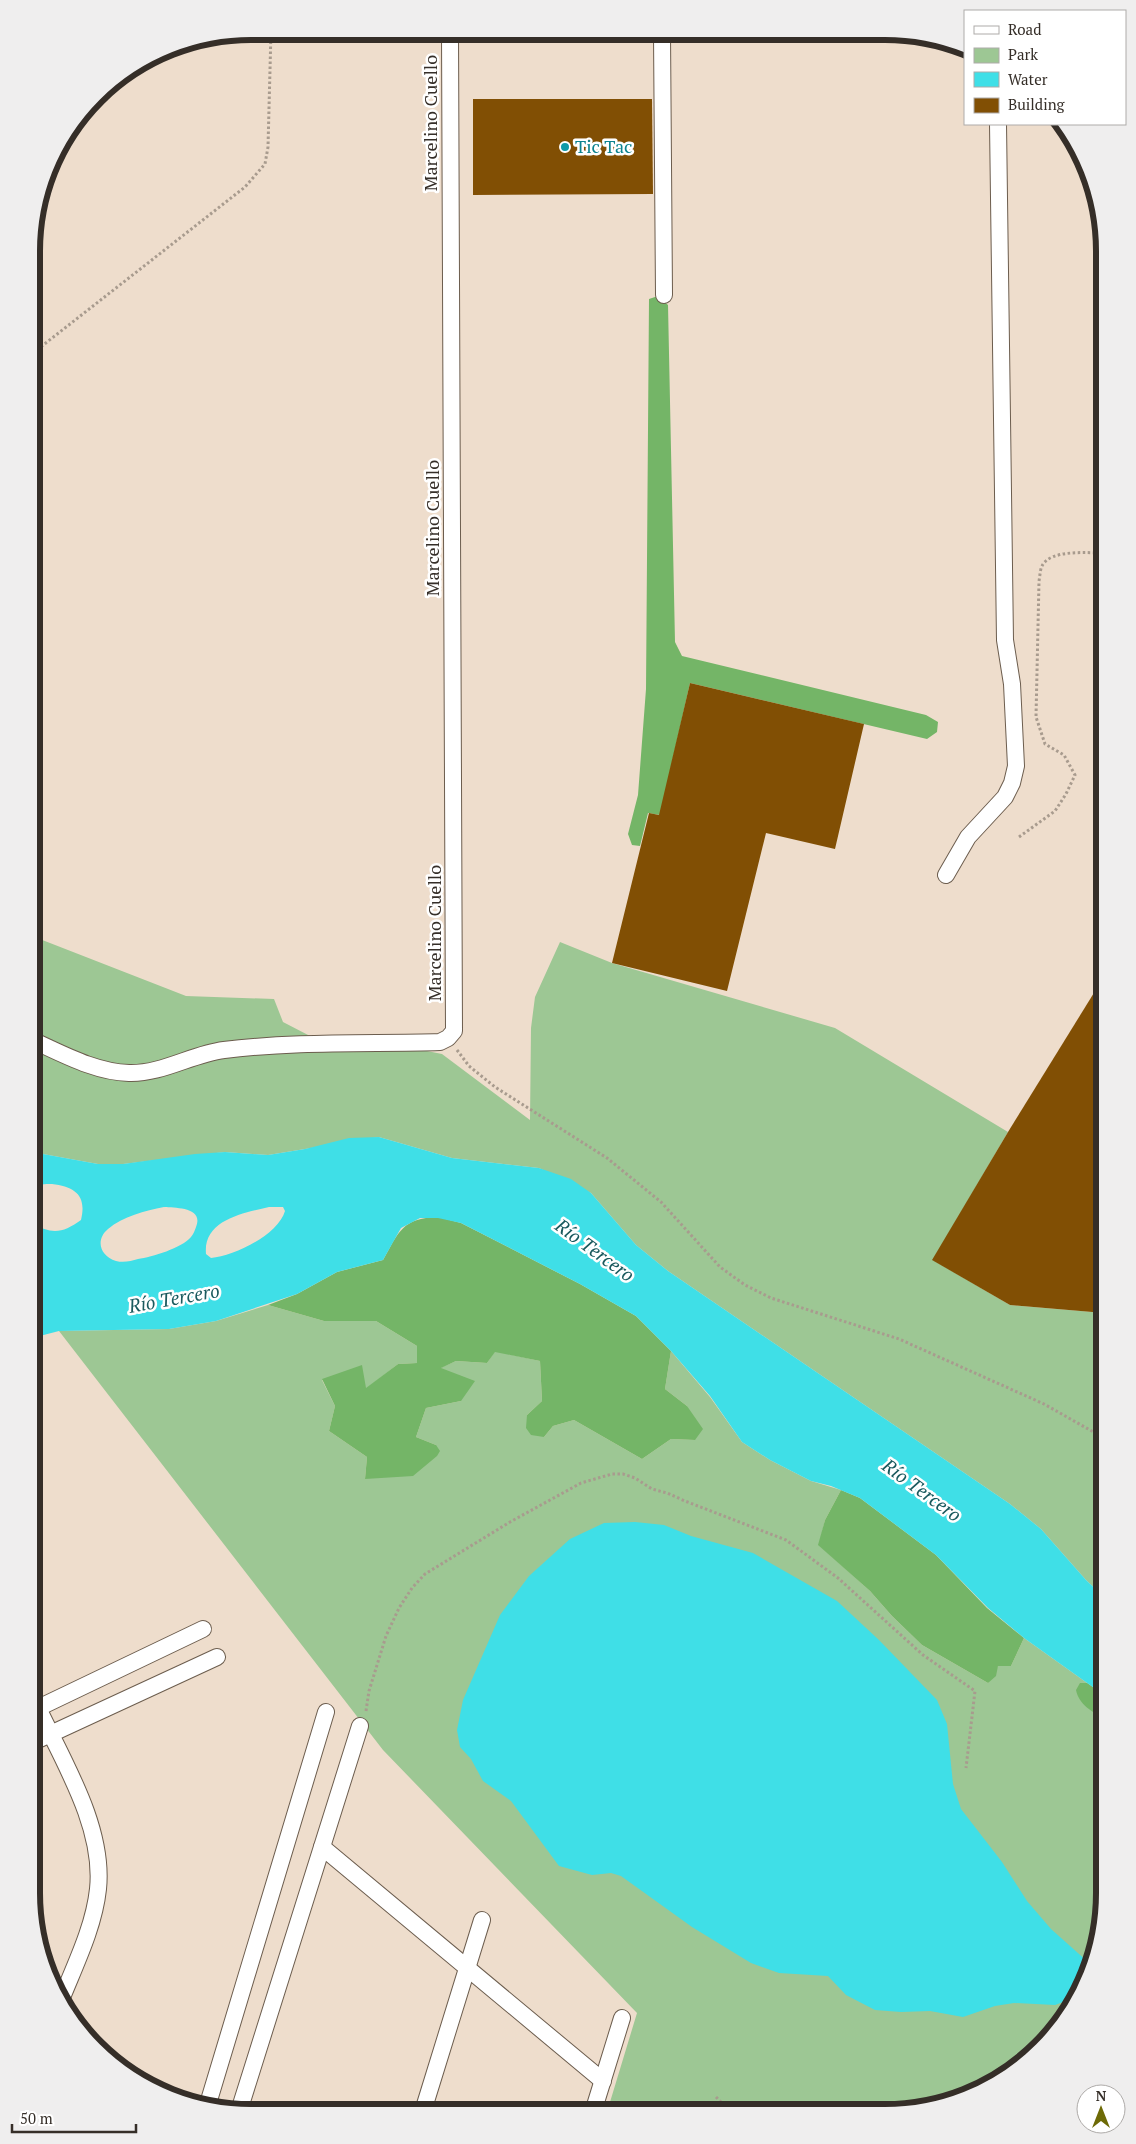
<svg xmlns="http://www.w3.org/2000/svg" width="1136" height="2144" font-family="'PT Serif',serif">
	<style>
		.green { fill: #9dc794 }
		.forest { fill: #74b567 }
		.water { fill: #3fdfe7; fill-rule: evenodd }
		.building { fill: #814f04 }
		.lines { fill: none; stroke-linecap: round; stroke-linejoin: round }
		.minor-casing { stroke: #6c5d4e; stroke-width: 18 }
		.path { stroke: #a89b8e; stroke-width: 3; stroke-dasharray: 2.5 2.5; stroke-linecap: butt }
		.minor { stroke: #fff; stroke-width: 16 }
		.culture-dot { fill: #0f9aa8; stroke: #fff; stroke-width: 2 }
		.labels { text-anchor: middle; stroke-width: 5; stroke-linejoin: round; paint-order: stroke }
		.street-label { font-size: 18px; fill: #352e28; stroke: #fff }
		.culture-label { font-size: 18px; fill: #0d838f; stroke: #fff; text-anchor: start }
		.water-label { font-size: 19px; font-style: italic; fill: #1a5a5e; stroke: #fff }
		.rim { fill: none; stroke: #352e28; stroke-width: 6 }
	</style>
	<rect width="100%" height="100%" fill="#edc"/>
	<!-- green -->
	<g class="green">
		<polygon points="32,936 186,996 274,999 283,1022 337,1050 422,1050 442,1054 530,1120 531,1028 535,997 560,942 612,963 835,1028 1008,1132 933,1260 1010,1305 1104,1313 1104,1597 1086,1580 1041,1529 1010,1504 668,1271 636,1245 591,1193 539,1168 452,1158 379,1137 268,1155 225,1152 123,1164 98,1164 43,1154 32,1154"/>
		<polygon points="268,1305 324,1321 376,1321 417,1346 417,1363 398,1364 366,1389 322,1380 335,1406 329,1431 367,1457 365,1479 436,1445 416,1437 426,1408 461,1401 440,1368 456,1361 487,1363 495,1351 540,1361 542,1401 527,1415 544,1437 553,1426 574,1420 642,1459 671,1439 695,1440 687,1406 665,1389 671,1351 710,1397 742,1442 770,1460 811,1481 841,1490 825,1520 819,1545 870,1591 892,1616 922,1645 988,1683 998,1666 1011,1666 1024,1638 1104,1695 1104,1907 1093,1964 1059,2026 1018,2067 956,2101 885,2113 607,2112 637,2013 383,1750 59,1331 169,1329 216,1321"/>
	</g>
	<!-- forest -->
	<g class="forest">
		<polygon points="658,296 668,305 675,642 682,656 926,715 938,722 937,732 927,739 690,683 660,815 648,813 640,846 632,845 628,834 638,795 646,689 649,299"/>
		<path d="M438 1217 461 1223 580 1284 636 1316 671 1351 665 1389 687 1406 703 1429 695 1440 671 1439 642 1459 574 1420 553 1426 544 1437 531 1435 526 1428 527 1415 542 1401 540 1361 495 1352 487 1363 456 1361 441 1368 475 1381 461 1401 426 1408 416 1437 436 1445 440 1451 437 1456 413 1476 365 1479 367 1457 329 1431 335 1406 322 1379 362 1365 366 1388 398 1364 417 1363V1346L376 1321H324L268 1305 297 1294 337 1272 383 1260C399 1232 402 1218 438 1217Z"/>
		<polygon points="841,1490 860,1498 936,1555 987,1608 1024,1638 1011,1666 998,1666 996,1676 988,1683 922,1645 892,1616 870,1591 818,1545 825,1520"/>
		<path d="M1080 1683H1087L1104 1695V1719C1092 1711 1079 1705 1076 1690Z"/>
	</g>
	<!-- water -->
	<g class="water">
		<path d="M379 1137 452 1158 539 1168 571 1179 591 1193 636 1245 668 1271 1010 1504 1041 1529 1086 1580 1104 1597V1695L1024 1638 988 1608 936 1555 860 1498 831 1486 811 1481 770 1460 742 1442 710 1396 671 1351 636 1316 580 1284 461 1223 438 1218H420L401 1228 383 1260 337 1272 297 1294 216 1321 169 1329 59 1331 32 1338V1223C52 1235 63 1233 81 1220 87 1195 75 1187 52 1184 45 1184 38 1184 32 1187V1154H43L98 1164H123L195 1154 225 1152 268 1155 305 1149 349 1138ZM164 1207C176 1208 204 1207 196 1227 195 1230 193 1235 191 1237 182 1248 152 1257 138 1259 131 1261 124 1263 116 1261 100 1256 95 1240 108 1229 123 1216 145 1211 164 1207ZM269 1207H283L285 1211C278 1235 234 1256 211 1258L206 1254C203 1220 243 1213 269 1207Z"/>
		<polygon points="635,1522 664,1525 691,1536 753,1553 837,1601 879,1640 937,1700 947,1724 953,1784 961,1809 1002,1862 1027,1901 1051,1929 1088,1962 1093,1962 1074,1998 1055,2005 1014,2003 995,2006 963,2017 930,2011 901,2012 875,2010 846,1995 828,1976 779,1973 751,1963 692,1927 621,1876 611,1873 592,1875 559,1866 511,1801 483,1781 471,1759 460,1747 457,1730 463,1700 500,1615 529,1576 570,1539 604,1523"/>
	</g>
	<!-- building -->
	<g class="building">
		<polygon points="473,99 652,99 653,194 473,195"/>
		<polygon points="690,683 864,724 835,849 766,833 727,991 612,963 649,813 659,815"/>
		<polygon points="1105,975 1104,1313 1010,1305 932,1260 1008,1132"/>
	</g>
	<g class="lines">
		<defs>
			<g id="minor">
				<polyline points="662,34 664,295"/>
				<polyline points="946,875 968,837 1005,797 1012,783 1016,766 1012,684 1005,640 998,124"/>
				<path d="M32 1040C63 1054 95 1072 129 1073 162 1074 192 1054 224 1050 296 1041 369 1044 440 1042L448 1038 454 1031 450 32"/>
				<path d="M31 1693C57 1752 105 1823 98 1889 94 1927 75 1965 61 2000"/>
				<polyline points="38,1708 203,1629"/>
				<polyline points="31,1743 217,1657"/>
				<polyline points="322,1847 603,2081"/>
				<polyline points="207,2107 326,1712"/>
				<polyline points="239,2111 360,1726"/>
				<polyline points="423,2111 482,1920"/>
				<polyline points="593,2112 622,2018"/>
			</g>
		</defs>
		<!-- minor casing -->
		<use href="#minor" class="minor-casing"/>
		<!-- path -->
		<g class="path">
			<polyline points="33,353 245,187 265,164 268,147 271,31"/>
			<path d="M1019 837 1055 811 1066 794 1075 775 1064 755 1045 744 1036 717 1039 581C1040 576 1040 570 1042 566 1050 549 1088 553 1105 553"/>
			<polyline points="457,1050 469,1066 495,1087 607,1158 661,1202 720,1267 745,1285 771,1298 899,1339 1044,1404 1104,1438"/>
			<polyline points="366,1711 369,1691 386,1636 399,1608 412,1588 425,1574 510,1522 581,1483 612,1474 623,1474 635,1478 652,1489 667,1493 685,1501 786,1540 838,1578 923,1655 975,1691 966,1768"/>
			<polyline points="716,2097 731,2112"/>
		</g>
		<!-- minor -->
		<use href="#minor" class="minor"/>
	</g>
	<!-- markers -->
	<circle class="culture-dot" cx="565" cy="147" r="5"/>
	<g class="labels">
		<!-- street labels -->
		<g class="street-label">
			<text transform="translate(431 123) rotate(-90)" y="6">Marcelino Cuello</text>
			<text transform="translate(433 528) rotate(-90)" y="6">Marcelino Cuello</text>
			<text transform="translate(435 933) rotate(-90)" y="6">Marcelino Cuello</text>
		</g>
		<!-- culture labels -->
		<g class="culture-label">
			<text x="575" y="153">Tic Tac</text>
		</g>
		<!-- water labels -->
		<g class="water-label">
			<text transform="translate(595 1250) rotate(36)" y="7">Río Tercero</text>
			<text transform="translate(174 1298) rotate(-10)" y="7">Río Tercero</text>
			<text transform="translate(922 1490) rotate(36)" y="7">Río Tercero</text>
		</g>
	</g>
	<!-- crop -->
	<path d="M0 0H1136V2144H0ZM251 40H885A211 211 0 0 1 1096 251V1893A211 211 0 0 1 885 2104H251A211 211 0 0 1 40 1893V251A211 211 0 0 1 251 40Z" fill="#efeeee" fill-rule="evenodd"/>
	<path class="rim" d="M251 40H885A211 211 0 0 1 1096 251V1893A211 211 0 0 1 885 2104H251A211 211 0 0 1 40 1893V251A211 211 0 0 1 251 40Z"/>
	<!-- legend -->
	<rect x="964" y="10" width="162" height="115" fill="#ffffff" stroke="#aeaba9"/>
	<rect x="974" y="26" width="25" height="8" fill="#ffffff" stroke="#aeaba9"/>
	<text x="1008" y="35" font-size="15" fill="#352e28">Road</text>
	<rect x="974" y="48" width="25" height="15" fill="#9dc794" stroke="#aeaba9"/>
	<text x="1008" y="60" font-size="15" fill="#352e28">Park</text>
	<rect x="974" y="72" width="25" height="15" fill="#3fdfe7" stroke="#aeaba9"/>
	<text x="1008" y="85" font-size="15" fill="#352e28">Water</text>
	<rect x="974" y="98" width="25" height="15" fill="#814f04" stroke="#aeaba9"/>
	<text x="1008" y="110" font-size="15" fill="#352e28">Building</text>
	<!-- north arrow -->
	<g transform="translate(1101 2109)"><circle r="24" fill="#ffffff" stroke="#aeaba9"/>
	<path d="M0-4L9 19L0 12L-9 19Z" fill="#6d6a06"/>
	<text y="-8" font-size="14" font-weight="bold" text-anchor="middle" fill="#352e28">N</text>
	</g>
	<!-- scale -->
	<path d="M12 2124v8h124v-8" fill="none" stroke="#352e28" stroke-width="2.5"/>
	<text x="20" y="2124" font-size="15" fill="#352e28" stroke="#ffffff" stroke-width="4" paint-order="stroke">50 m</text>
</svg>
